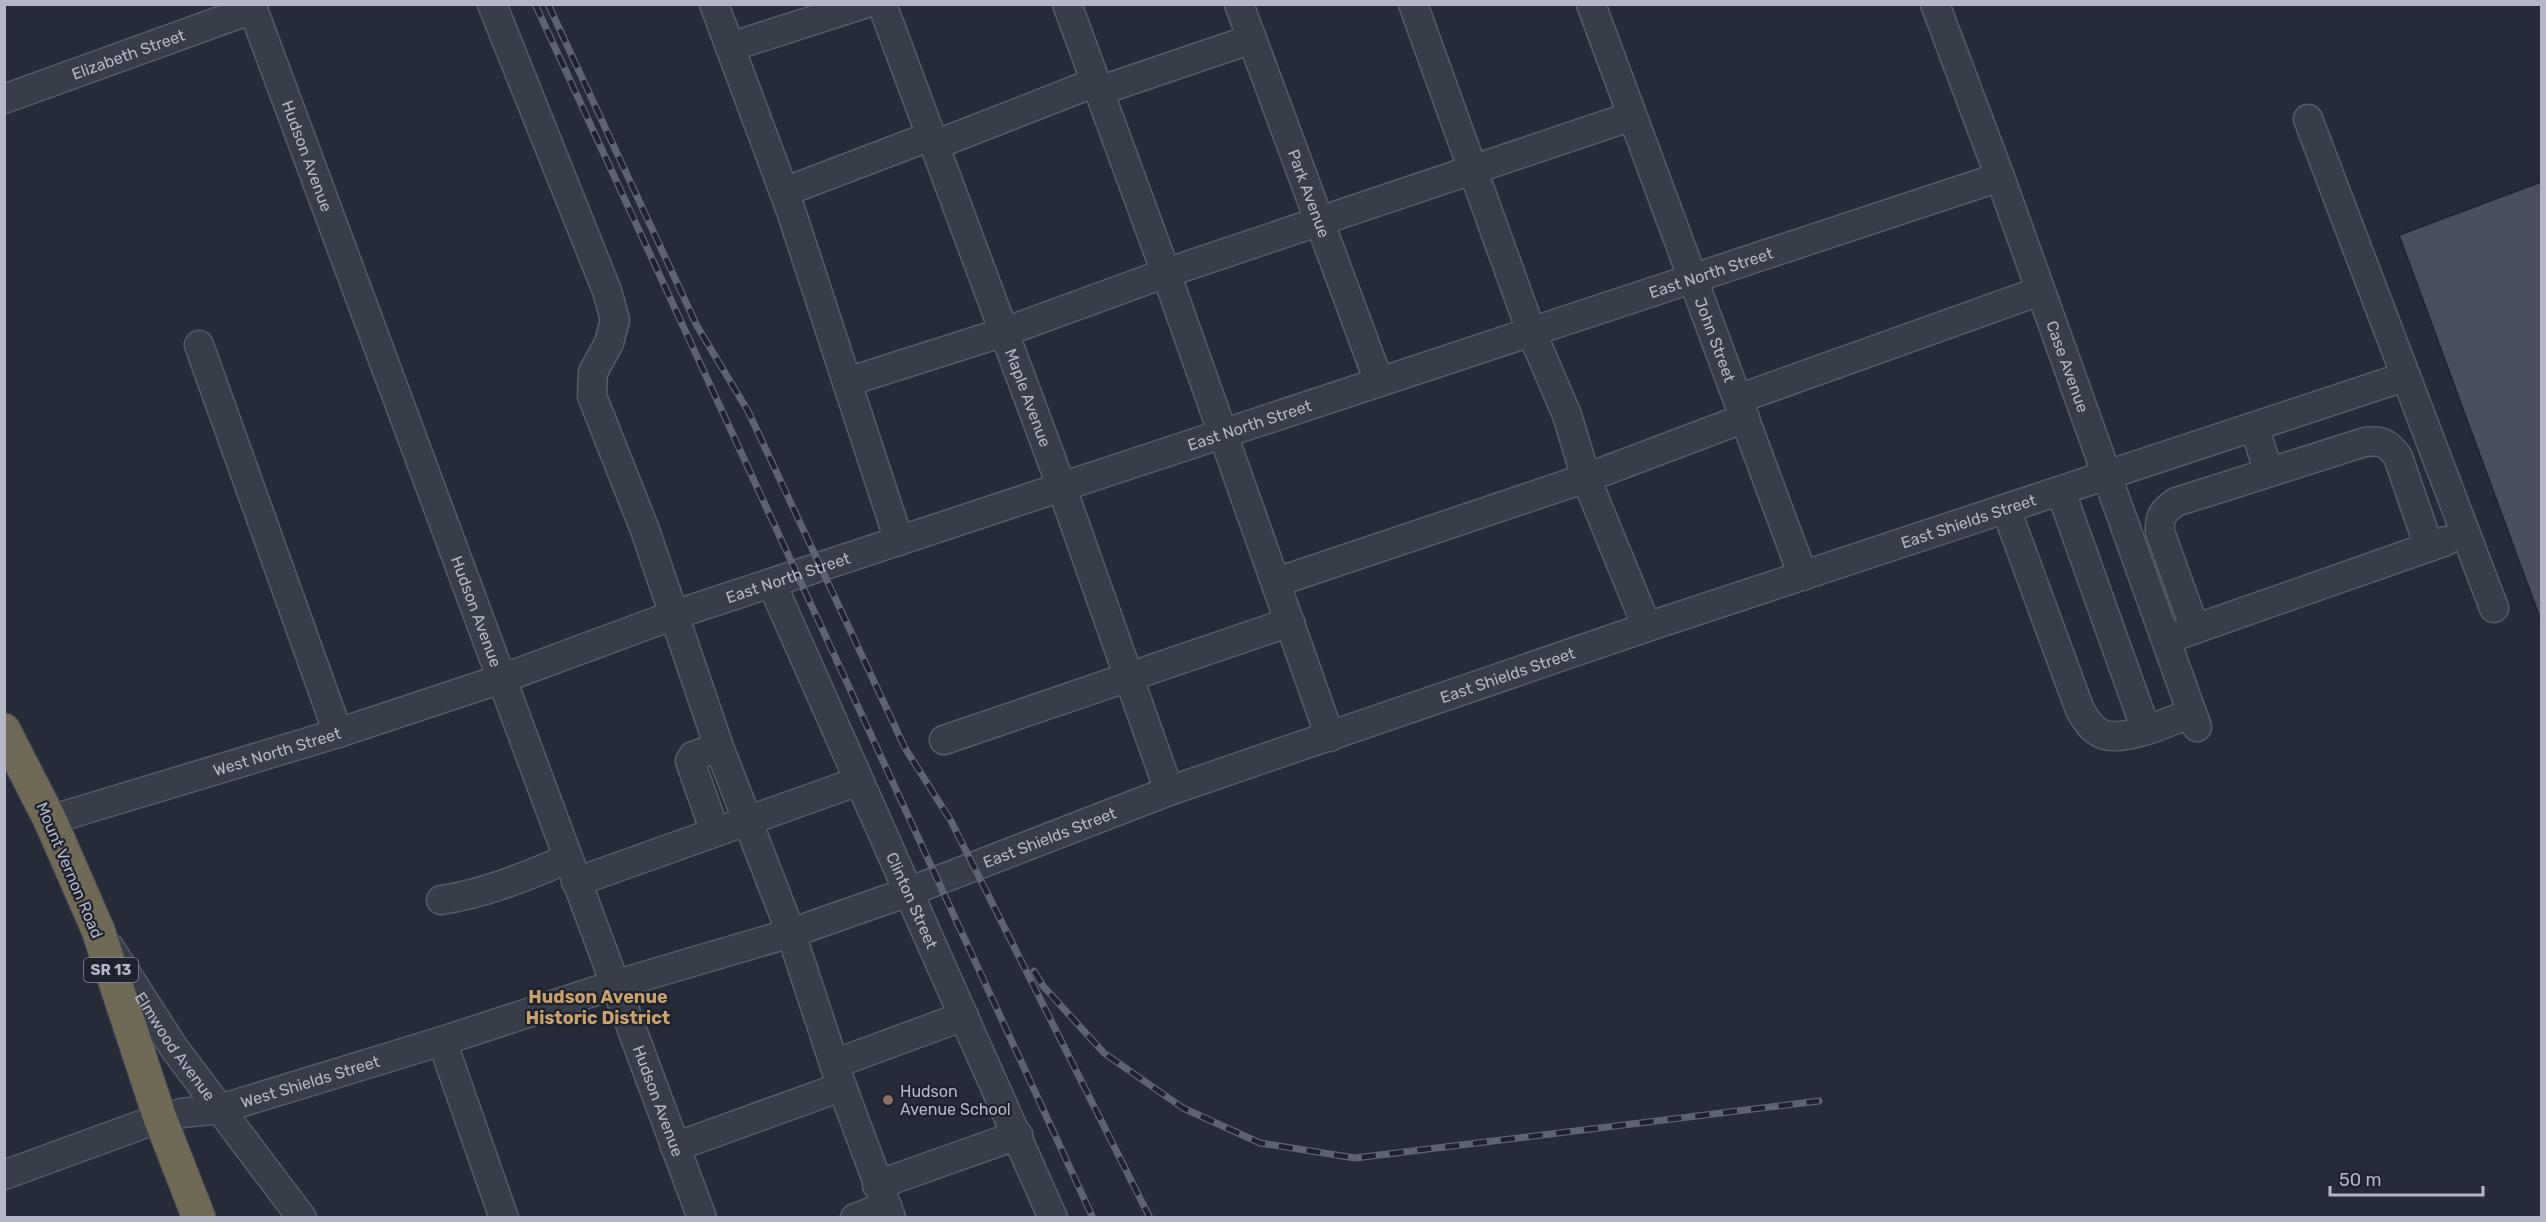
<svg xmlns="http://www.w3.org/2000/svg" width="2546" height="1222" font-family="Rubik,sans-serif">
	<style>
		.building { fill: #494e60; stroke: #1f2431; stroke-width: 1.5 }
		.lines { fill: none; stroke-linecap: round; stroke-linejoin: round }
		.minor-casing { stroke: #565b68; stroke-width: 31 }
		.highway-casing { stroke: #434855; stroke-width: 35 }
		.minor { stroke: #383d4a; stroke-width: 28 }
		.highway { stroke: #6f6956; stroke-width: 33 }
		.rail-casing { stroke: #5d6373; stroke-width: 7 }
		.rail { stroke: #1e222f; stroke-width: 4.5; stroke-dasharray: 14; stroke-linecap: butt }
		.education-dot { fill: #8d6e63; stroke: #1e222f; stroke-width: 2 }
		.labels { text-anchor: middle; stroke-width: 4.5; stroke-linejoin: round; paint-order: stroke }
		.shield { fill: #1e222f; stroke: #878b99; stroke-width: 1.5 }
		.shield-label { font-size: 15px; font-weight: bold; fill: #b4b8c6 }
		.street-label { font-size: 16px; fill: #b4b8c6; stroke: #1e222f }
		.poi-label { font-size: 16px; fill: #b4b8c6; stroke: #1e222f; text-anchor: start }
		.neighbourhood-label { font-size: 18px; font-weight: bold; fill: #caa16a; stroke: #1e222f }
	</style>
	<rect width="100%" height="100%" fill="#252b39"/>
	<!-- building -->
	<polygon class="building" points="2541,182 2541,618 2540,618 2399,235"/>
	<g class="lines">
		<defs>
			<g id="minor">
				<path id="s1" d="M251 4 702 1218"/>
				<polyline points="492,4 607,291 615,320 609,343 593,372 592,396 645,530 719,747 791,933 838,1076 891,1218"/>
				<polyline points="714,4 791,211 899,541"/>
				<path id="s2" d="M882 4 1062 488 1169 791"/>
				<polyline points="1067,4 1166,273 1330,737"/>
				<path id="s3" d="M1239 4 1379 382"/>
				<polyline points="1413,4 1531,331 1567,415 1586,478 1647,627"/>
				<path id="s4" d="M1591 4 1803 576"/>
				<path id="s5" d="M1935 4 2000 177 2197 727"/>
				<polyline points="730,47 864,4"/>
				<polyline points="1099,91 1252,39"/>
				<path id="s6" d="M4 99 253 9"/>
				<polyline points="2308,119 2494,608"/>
				<polyline points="935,145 1096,82"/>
				<polyline points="784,192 931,136"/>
				<polyline points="199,345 338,733"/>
				<polyline points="847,382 1004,332 1166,273 1632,116"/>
				<polyline points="1738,399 2040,291"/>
				<polyline points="2254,427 2269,472"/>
				<polyline points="2061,492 2146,730"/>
				<path d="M2006 509 2080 710C2086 720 2091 729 2102 734 2124 743 2170 721 2192 713"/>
				<polyline points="1277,582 1586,478 1745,418"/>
				<path id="s7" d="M772 584 1053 1218"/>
				<path d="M2195 629 2160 532C2159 517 2163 511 2176 502L2365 442C2382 440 2388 443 2398 457L2429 547"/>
				<polyline points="2178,635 2446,541"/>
				<polyline points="944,740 1290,622"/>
				<path id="s8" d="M50 820 338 733 501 679 674 615 2000 177"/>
				<polyline points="715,832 690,761 693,756 719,747"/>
				<polyline points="576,882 859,781"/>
				<path d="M441 900C484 894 527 876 567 859"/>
				<path id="s9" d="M110 948 174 1048 302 1218"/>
				<polyline points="442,1041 504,1218"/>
				<polyline points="834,1064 964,1016"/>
				<polyline points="675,1147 841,1087"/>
				<path id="s10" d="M4 1175 160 1118 182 1113 220 1109 442 1041 614 985 791 933 908 892 1169 791 1647 627 2404 377"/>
				<polyline points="877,1185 1018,1135"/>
				<polyline points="855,1218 887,1206"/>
			</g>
			<polyline id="highway" points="4,730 50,820 98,930 160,1118 199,1218"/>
		</defs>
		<!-- minor casing -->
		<use href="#minor" class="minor-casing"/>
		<!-- highway casing -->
		<use href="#highway" class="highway-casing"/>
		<!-- minor -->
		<use href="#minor" class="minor"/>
		<!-- highway -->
		<use href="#highway" class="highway"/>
		<defs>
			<g id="rail">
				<polyline points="535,4 1093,1218"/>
				<polyline points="548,4 697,326 748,411 905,748 951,821 1150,1218"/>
				<polyline points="1034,971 1043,986 1104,1053 1183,1108 1260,1143 1355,1158 1819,1101"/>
			</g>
		</defs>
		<!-- rail casing -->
		<use href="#rail" class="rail-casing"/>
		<!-- rail -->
		<use href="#rail" class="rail"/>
	</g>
	<!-- markers -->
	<circle class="education-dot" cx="888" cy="1100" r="6"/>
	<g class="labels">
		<!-- shield labels -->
		<rect class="shield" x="84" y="958" width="54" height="24" rx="4.5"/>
		<g class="shield-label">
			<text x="111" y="975">SR 13</text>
		</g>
		<!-- street labels -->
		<g class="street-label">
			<text dy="6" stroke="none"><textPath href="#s6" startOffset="132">Elizabeth Street</textPath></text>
			<text dy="6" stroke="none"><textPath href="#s1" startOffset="162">Hudson Avenue</textPath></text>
			<text dy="6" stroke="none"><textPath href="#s3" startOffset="202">Park Avenue</textPath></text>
			<text dy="6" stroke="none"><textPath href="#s8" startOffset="1749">East North Street</textPath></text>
			<text dy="6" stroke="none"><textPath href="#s4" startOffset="358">John Street</textPath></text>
			<text dy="6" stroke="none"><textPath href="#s5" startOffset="386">Case Avenue</textPath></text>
			<text dy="6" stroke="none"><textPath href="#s2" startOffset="420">Maple Avenue</textPath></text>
			<text dy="6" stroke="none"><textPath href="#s8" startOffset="1263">East North Street</textPath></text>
			<text dy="6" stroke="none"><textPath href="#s10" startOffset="2072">East Shields Street</textPath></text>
			<text dy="6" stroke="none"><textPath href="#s8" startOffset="777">East North Street</textPath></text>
			<text dy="6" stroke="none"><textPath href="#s1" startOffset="648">Hudson Avenue</textPath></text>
			<text dy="6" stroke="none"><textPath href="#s10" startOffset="1586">East Shields Street</textPath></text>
			<text dy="6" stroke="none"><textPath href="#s8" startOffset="237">West North Street</textPath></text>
			<text dy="6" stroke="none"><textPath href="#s10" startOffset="1100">East Shields Street</textPath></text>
			<text transform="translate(70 870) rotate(67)" y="6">Mount Vernon Road</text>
			<text dy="6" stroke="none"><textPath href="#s7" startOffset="346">Clinton Street</textPath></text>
			<text dy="6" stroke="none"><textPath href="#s9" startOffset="118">Elmwood Avenue</textPath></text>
			<text dy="6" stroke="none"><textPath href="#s10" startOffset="321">West Shields Street</textPath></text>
			<text dy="6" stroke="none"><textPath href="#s1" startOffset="1170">Hudson Avenue</textPath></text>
		</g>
		<!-- poi labels -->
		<g class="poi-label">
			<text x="900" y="1097">Hudson<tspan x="900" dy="18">Avenue School</tspan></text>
		</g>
		<!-- neighbourhood labels -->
		<g class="neighbourhood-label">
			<text x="598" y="1003">Hudson Avenue<tspan x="598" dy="21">Historic District</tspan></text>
		</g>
	</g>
	<!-- border -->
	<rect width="2546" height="1222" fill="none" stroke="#b4b8c6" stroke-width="12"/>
	<!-- scale -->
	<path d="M2330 1186v9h153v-9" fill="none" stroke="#b4b8c6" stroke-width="3"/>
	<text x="2339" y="1186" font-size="18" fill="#b4b8c6" stroke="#1e222f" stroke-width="4.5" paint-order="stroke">50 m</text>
</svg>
